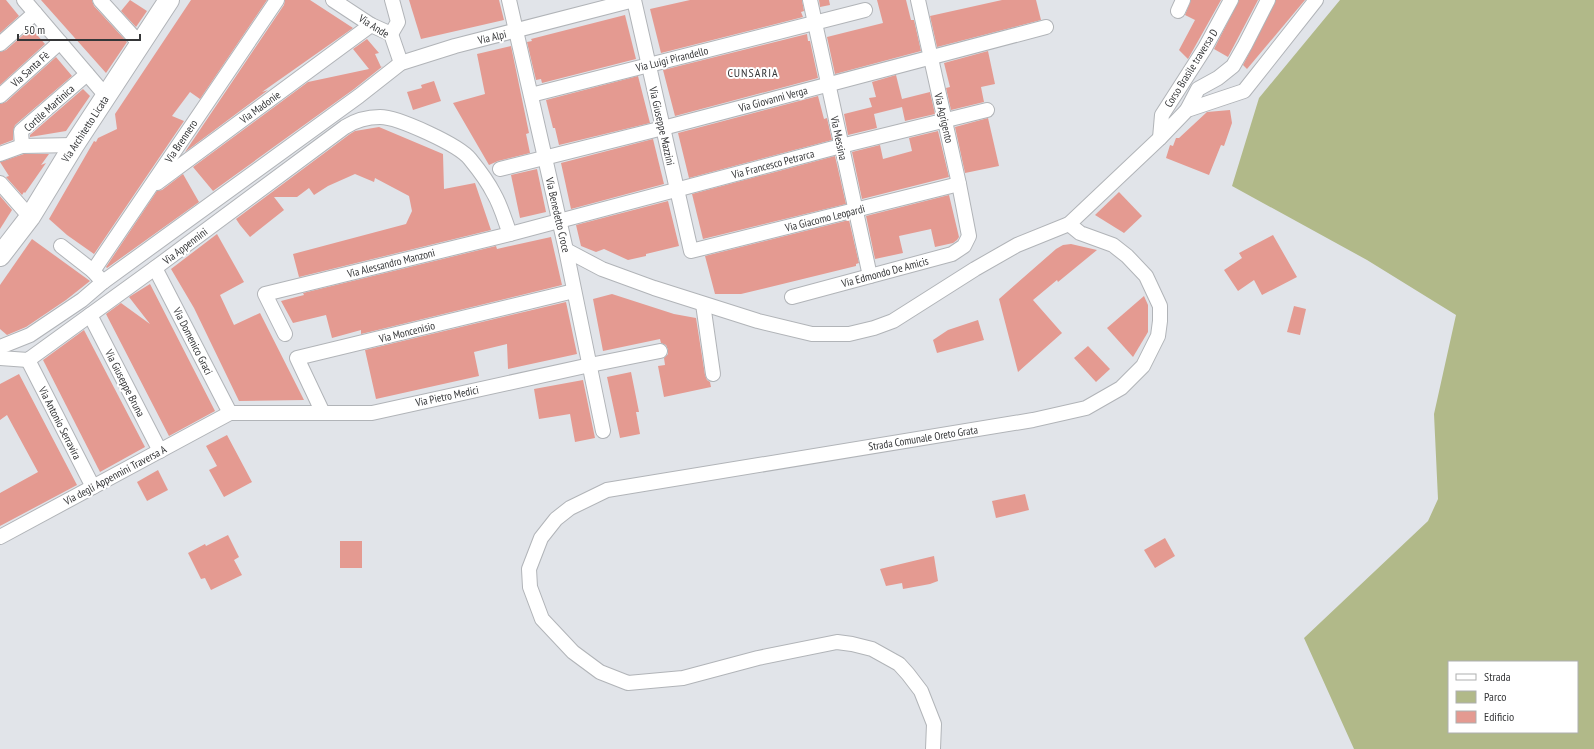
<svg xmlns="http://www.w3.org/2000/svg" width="1594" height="749" font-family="'PT Sans Narrow',sans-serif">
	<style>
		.green { fill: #b1b989; fill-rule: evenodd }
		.building { fill: #e49a91 }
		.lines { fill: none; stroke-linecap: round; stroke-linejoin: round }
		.street-casing { stroke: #b1b4b8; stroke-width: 16 }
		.secondary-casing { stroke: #b1b4b8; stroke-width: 22 }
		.street { stroke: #fff; stroke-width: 14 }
		.secondary { stroke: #fff; stroke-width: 20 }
		.labels { text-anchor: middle; stroke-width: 4; stroke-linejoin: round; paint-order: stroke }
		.street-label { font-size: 11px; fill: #353638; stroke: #fff }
		.neighbourhood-label { font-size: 12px; letter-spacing: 1px; fill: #353638; stroke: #fff }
	</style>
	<rect width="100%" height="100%" fill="#e1e4e9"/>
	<!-- green -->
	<path class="green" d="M1340 0H1594V749H1354L1304 638 1428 521 1438 499 1434 414 1456 315 1367 260 1232 186 1259 98ZM1449 662H1577V732H1449Z"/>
	<!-- building -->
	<g class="building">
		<polygon points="0,0 6,0 19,16 0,33"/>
		<polygon points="41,0 92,0 94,6 127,42 106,73"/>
		<polygon points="130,0 147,11 136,27 121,11"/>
		<polygon points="191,0 267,0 200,99 190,92 172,116 184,121 94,254 67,235 49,219 94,141 96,142 98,138 117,129 115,114"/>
		<polygon points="285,0 310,0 353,28 262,92 268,90 185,152 284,5"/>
		<polygon points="409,0 499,0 504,20 421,39"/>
		<polygon points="690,0 802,0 804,11 801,12 803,17 661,53 650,9"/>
		<polygon points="819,0 829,0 830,5 820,7"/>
		<polygon points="877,0 906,0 911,20 914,20 921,51 835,74 827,37 883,23"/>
		<polygon points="1002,0 1036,0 1041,20 937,47 930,16"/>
		<polygon points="1191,0 1221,0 1188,59 1179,50 1195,20 1185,15"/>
		<polygon points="1239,0 1258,0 1228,57 1214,49"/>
		<polygon points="1276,0 1305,0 1247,69 1243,65"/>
		<polygon points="625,15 636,59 542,83 541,79 536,80 527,42 532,41 531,39"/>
		<polygon points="31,28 45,44 0,85 0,52 6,50"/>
		<polygon points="807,34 808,41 810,41 818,78 675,116 663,70"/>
		<polygon points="367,39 379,53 375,54 381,67 383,66 354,89 213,191 193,167 308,82 369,69 353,49"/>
		<polygon points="511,46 529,133 526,134 530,153 498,161 489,165 453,103 485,94 477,54"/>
		<polygon points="988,51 995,84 981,87 984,102 951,110 946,88 950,87 944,63"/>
		<polygon points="56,57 72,76 15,125 13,131 13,140 0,145 0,104 6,102"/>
		<polygon points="896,75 902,99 930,92 935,114 905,121 902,107 874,114 877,128 848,135 844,114 872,107 869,98 876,97 872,82"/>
		<polygon points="638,76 650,123 559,145 555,128 553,128 546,100"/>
		<polygon points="434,81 441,101 413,110 407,92 422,88 421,85"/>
		<polygon points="83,89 90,96 66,131 30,137 30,135"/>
		<polygon points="818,96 824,119 827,118 832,140 689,178 678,133"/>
		<polygon points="1230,110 1232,123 1224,146 1221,145 1209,175 1166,158 1170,145 1173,146 1176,138 1179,138 1207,112"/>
		<polygon points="988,118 999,166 965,173 955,127"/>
		<polygon points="379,127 443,154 444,189 475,183 491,230 299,277 293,254 406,224 412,211 409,196 375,178 374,182 355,174 328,186 314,195 309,188 297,197 274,197 284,210 250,237 240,225 236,219 350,134 355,131"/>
		<polygon points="938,131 949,177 862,199 852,152 880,145 883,159 912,151 909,138"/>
		<polygon points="653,139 664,184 571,209 561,163"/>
		<polygon points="24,154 49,154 41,165 46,163 25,193 24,192 22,195 6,177 9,176 0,162"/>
		<polygon points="835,156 846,204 703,239 692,194"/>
		<polygon points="537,169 546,212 520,218 511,175"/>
		<polygon points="183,174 199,202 107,268 106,267 157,191 162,190"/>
		<polygon points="1119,192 1142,216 1124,233 1095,215"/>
		<polygon points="949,195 959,237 957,240 953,243 935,247 931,229 899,236 903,253 875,259 866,216"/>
		<polygon points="0,196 12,210 0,229"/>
		<polygon points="668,201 679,246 646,254 646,256 628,260 604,249 596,252 581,246 576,225"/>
		<polygon points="849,220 859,263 856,264 856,266 741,294 715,294 705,256"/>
		<polygon points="217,234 244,282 220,295 234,325 260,313 304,400 239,401 194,308 171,269"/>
		<polygon points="1273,235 1297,277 1262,295 1254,280 1238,291 1224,270 1242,258 1239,253"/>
		<polygon points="551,237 562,285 361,334 361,330 332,338 326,315 293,323 281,301 304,295 303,293 496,246 497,249"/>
		<polygon points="32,239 90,281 66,300 26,327 7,335 0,329 0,285"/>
		<polygon points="1071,244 1097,250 1058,282 1057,280 1033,300 1062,333 1018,372 999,299 1056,249 1063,245"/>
		<polygon points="150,284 215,411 169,436 106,314 121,303 150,324 129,297"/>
		<polygon points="612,294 674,314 696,318 705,375 707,380 710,382 711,387 664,397 658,366 665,365 664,358 668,354 668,350 666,345 661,343 660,339 603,351 593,299"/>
		<polygon points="1144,296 1148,305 1148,332 1133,357 1107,328"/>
		<polygon points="566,302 577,354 508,369 507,344 474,352 479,376 376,399 365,350"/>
		<polygon points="1294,306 1306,309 1300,335 1287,332"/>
		<polygon points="978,320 984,340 937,353 933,340 948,330"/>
		<polygon points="84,330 145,447 100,472 43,360"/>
		<polygon points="1088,346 1110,369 1096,382 1074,358"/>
		<polygon points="631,372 639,412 636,412 640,434 620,438 607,377"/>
		<polygon points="19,374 77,485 0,526 0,493 38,472 7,415 0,420 0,384"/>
		<polygon points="583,380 595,438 575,442 570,414 539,419 534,389"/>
		<polygon points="227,435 252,482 224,497 209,470 217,466 206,446"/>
		<polygon points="158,470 168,490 147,501 137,482"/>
		<polygon points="1025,494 1029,510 996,518 992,501"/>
		<polygon points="228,535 239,557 234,560 242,575 211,590 205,578 201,579 188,553 205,544 206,546"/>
		<polygon points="1165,538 1175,556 1155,568 1144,550"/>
		<rect x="340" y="541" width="22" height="27"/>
		<polygon points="934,556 938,581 930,584 903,589 902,583 886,586 880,569"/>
	</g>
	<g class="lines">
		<defs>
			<g id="street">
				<polyline points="24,0 106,96"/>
				<polyline points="100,0 140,44"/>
				<polyline points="333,0 371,25 391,34 401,63"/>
				<polyline points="509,0 566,250 603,431"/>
				<polyline points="634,0 691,251 959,184"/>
				<polyline points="810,0 870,276"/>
				<polyline points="1178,11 1183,0"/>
				<polyline points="391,34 398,22 392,0"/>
				<polyline points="0,44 35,13"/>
				<polyline points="531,95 865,10"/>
				<polyline points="0,96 60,42"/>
				<polyline points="1187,110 1198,89 1218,78 1233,66 1245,45 1268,0"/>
				<polyline points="1160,138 1162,115 1205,48 1231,0"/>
				<polyline points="22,146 21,131 87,74"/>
				<polyline points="0,154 22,146 74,145"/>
				<polyline points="500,169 663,128 1046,27"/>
				<polyline points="0,183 30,217"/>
				<polyline points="157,183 371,25"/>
				<polyline points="61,246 93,271"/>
				<polyline points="566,250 602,269 654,288 758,321 812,334 849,334 874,328 893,321 975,269 1017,245 1069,224 1160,138 1187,110 1244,91 1316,0"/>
				<polyline points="155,268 230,413"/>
				<polyline points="103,282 93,271 277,0"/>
				<polyline points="792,297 952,254 964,246 969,236 959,184 918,0"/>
				<polyline points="703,304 713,374"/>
				<polyline points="90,315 160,451"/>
				<polyline points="285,334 265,294 510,234 841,146 987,110"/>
				<polyline points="0,347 30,335 82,300 103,282 359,96 401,63 455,46 634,0"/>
				<path d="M0 358 28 360 155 268 345 127C356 120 367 117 380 117 398 117 459 145 470 159 479 170 488 182 494 194 501 206 505 221 510 234"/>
				<polyline points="28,360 93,487"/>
				<polyline points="323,413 297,358 574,291"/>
				<polyline points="0,537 230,413 372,413 590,365 660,351"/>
				<polyline points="933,749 934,724 921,691 908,674 899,664 872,649 852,644 837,642 758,658 683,678 628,683 600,672 573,652 542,619 530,587 529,569 541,538 556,519 570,508 607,490 1033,420 1086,408 1121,388 1143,366 1158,336 1160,321 1160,306 1146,276 1127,256 1113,245 1080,233 1069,224"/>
			</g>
			<polyline id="secondary" points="0,256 30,217 74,145 169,0"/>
		</defs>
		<!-- street casing -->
		<use href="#street" class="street-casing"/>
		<!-- secondary casing -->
		<use href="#secondary" class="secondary-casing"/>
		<!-- street -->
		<use href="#street" class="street"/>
		<!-- secondary -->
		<use href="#secondary" class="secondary"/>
	</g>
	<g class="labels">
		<!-- street labels -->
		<g class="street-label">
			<text transform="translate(374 26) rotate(32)" y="4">Via Ande</text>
			<text transform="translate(492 37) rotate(-14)" y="4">Via Alpi</text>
			<text transform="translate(672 59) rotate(-14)" y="4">Via Luigi Pirandello</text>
			<text transform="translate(1191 68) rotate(-58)" y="4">Corso Brasile traversa D</text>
			<text transform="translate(30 69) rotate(-42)" y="4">Via Santa Fè</text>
			<text transform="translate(773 99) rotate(-15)" y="4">Via Giovanni Verga</text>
			<text transform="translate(260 107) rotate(-36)" y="4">Via Madonie</text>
			<text transform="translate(49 108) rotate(-42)" y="4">Cortile Martinica</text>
			<text transform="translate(944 118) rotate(77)" y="4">Via Agrigento</text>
			<text transform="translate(662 126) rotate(77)" y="4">Via Giuseppe Mazzini</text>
			<text transform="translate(85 129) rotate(-57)" y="4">Via Architetto Licata</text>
			<text transform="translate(839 138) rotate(78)" y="4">Via Messina</text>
			<text transform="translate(181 141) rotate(-56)" y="4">Via Brennero</text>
			<text transform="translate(773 164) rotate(-15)" y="4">Via Francesco Petrarca</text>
			<text transform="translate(558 215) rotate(77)" y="4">Via Benedetto Croce</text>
			<text transform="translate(825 218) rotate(-14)" y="4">Via Giacomo Leopardi</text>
			<text transform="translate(185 246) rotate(-37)" y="4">Via Appennini</text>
			<text transform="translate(391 263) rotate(-14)" y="4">Via Alessandro Manzoni</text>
			<text transform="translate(885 272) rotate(-15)" y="4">Via Edmondo De Amicis</text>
			<text transform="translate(407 332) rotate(-14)" y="4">Via Moncenisio</text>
			<text transform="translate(193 341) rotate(63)" y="4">Via Domenico Graci</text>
			<text transform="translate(125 383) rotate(63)" y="4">Via Giuseppe Bruna</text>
			<text transform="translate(447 396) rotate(-12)" y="4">Via Pietro Medici</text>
			<text transform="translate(60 423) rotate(63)" y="4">Via Antonio Serravira</text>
			<text transform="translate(923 438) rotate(-9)" y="4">Strada Comunale Oreto Grata</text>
			<text transform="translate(115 475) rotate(-28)" y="4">Via degli Appennini Traversa A</text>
		</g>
		<!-- neighbourhood labels -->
		<g class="neighbourhood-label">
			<text x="753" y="77">CUNSARIA</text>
		</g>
	</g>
	<!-- legend -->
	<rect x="1448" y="661" width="130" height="72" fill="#ffffff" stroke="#aeafaf"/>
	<rect x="1456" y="674" width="20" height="6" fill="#ffffff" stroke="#aeafaf"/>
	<text x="1484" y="681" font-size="12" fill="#353638">Strada</text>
	<rect x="1456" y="691" width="20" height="12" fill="#b1b989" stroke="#aeafaf"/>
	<text x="1484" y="701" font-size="12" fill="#353638">Parco</text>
	<rect x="1456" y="711" width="20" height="12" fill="#e49a91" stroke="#aeafaf"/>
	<text x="1484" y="721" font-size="12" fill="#353638">Edificio</text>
	<!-- scale -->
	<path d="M18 34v6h122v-6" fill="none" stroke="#353638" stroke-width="2"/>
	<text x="24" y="34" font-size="12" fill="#353638" stroke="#ffffff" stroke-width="3" paint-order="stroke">50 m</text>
</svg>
